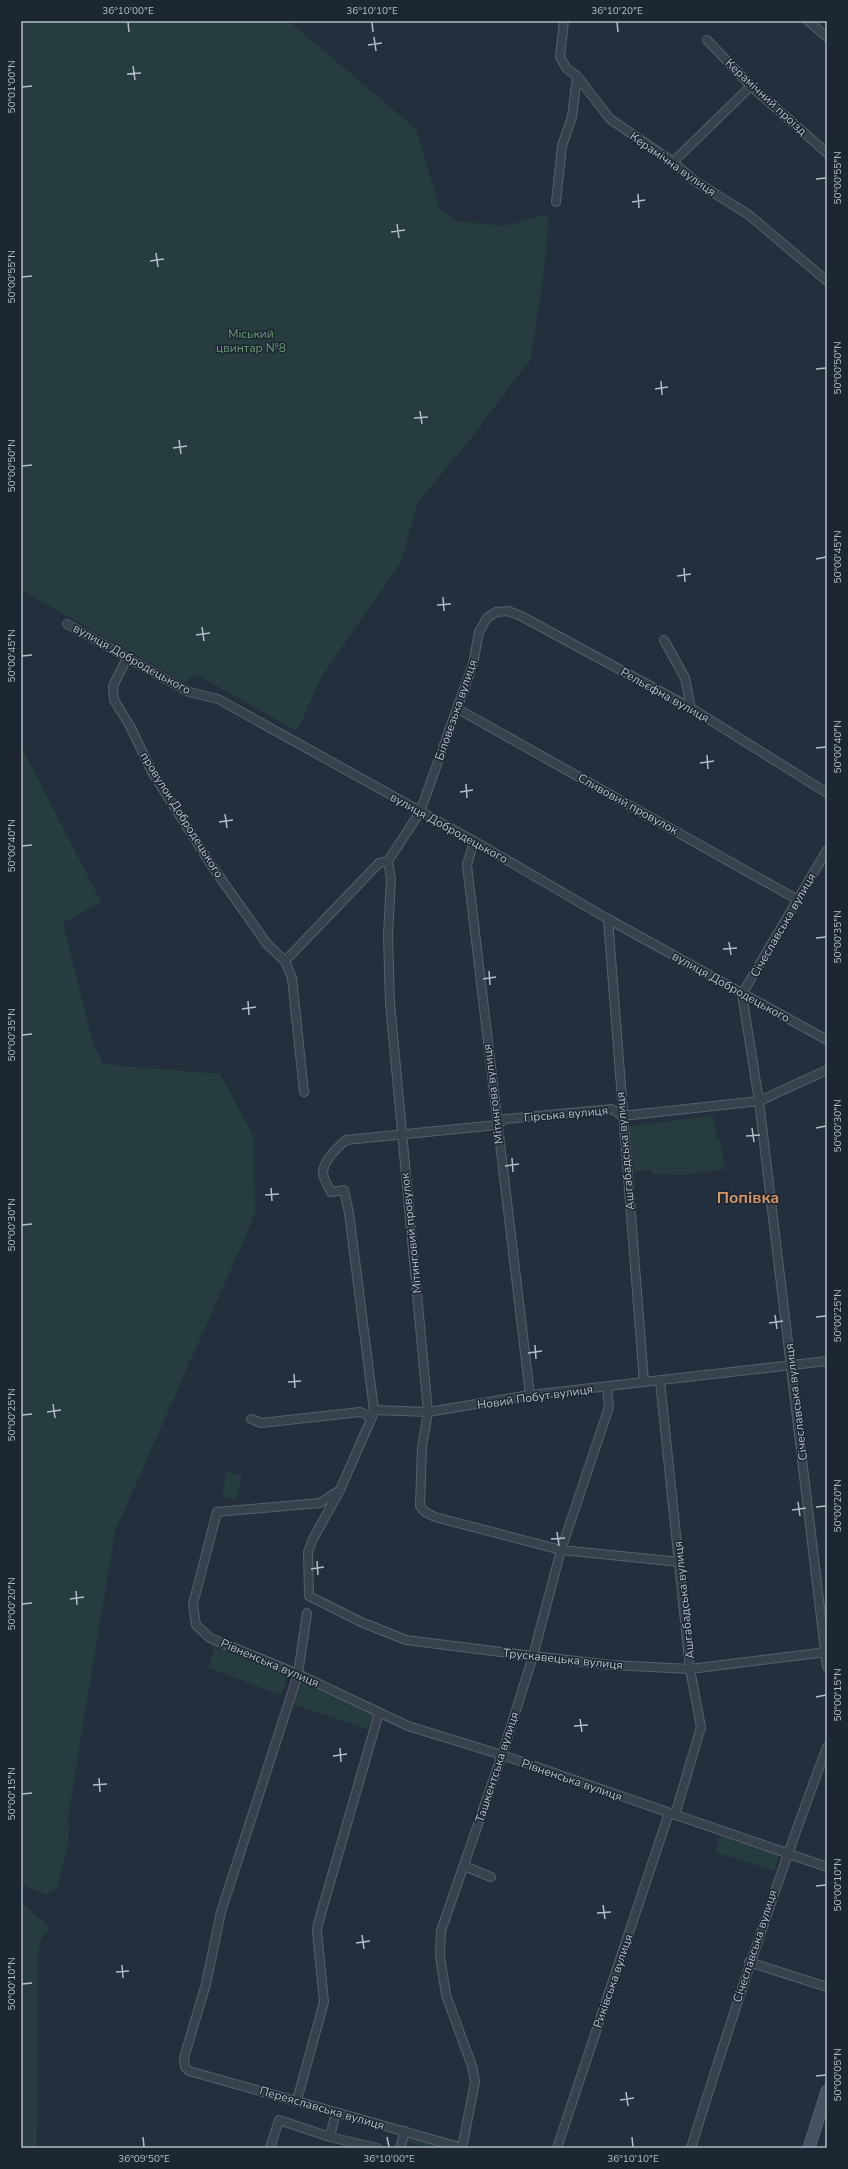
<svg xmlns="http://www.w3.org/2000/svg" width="848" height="2169" font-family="'Nunito Sans',sans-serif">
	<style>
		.green { fill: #263c3f }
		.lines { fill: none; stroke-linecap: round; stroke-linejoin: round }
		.minor-casing { stroke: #565f6c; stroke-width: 10 }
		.secondary-casing { stroke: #565f6c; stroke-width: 13 }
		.minor { stroke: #38414e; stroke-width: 8 }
		.secondary { stroke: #465061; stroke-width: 11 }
		.ticks { fill: none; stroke: #b4bcc9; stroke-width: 1.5 }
		.labels { text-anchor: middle; stroke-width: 3; stroke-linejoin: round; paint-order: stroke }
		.street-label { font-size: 12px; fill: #b4bcc9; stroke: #1d2633 }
		.park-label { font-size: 12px; fill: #6b9a76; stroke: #1d2633 }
		.district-label { font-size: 16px; font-weight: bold; fill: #d59563; stroke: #1d2633 }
		.neatline { fill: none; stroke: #b4bcc9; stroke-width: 1.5 }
		.ticks-label { font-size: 10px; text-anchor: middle; fill: #b4bcc9 }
	</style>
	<rect width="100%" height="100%" fill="#242f3e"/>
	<!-- green -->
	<g class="green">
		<polygon points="21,21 284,21 291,23 416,129 440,209 457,221 504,226 545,215 549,219 545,265 531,358 468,442 418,502 401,562 322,676 297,731 201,677 192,675 188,681 182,681 21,590"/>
		<polygon points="21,746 101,902 63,923 93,1043 103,1064 220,1074 254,1137 255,1215 115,1531 68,1817 69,1841 57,1887 47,1895 21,1884"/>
		<polygon points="713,1116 717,1140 720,1140 725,1169 682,1175 653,1174 651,1169 633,1172 627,1131 630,1126"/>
		<polygon points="226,1472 242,1475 237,1499 222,1497"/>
		<polygon points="215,1644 288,1676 281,1695 209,1668"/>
		<polygon points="301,1679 375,1714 368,1729 292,1704"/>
		<polygon points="721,1833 780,1853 774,1871 715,1852"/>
		<polygon points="21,1902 50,1928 41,1939 38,1954 37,2148 21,2148"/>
		<polygon points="408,2136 449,2148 429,2148 406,2141"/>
	</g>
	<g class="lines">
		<defs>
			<g id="minor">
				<polyline points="564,21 560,57 567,69 577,76 610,119 673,162 695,181 749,215 827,281"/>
				<polyline points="808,21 827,37"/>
				<polyline points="707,40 751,86 827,153"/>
				<polyline points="673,162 751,86"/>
				<polyline points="556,202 562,146 572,117 577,76"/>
				<polyline points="67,624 189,692 218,699 474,841 608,919 827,1040"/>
				<polyline points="664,640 685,678 691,708"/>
				<polyline points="127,658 113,686 114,700 130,726 152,772 212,866 267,944 285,961 292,978 304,1092"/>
				<polyline points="458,709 798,900"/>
				<polyline points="474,841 467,865 530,1395"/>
				<polyline points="827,850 742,994 759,1101 827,1667"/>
				<polyline points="608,919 644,1382"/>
				<polyline points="285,961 379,863 388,861"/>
				<polyline points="660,1381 690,1669 701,1727 675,1815"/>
				<path d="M374 1410 349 1213 344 1190 331 1192C329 1187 324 1180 323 1174 323 1160 337 1148 346 1140L497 1125 505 1119 612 1109 622 1116 759 1101 827 1070"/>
				<polyline points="372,1417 340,1490 313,1539 308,1552 309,1596 361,1622 406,1640 533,1656 611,1665 690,1669 827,1652"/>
				<polyline points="251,1419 261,1423 360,1412 372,1417 374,1410 428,1412 530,1395 827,1361"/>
				<polyline points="340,1490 320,1503 217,1512 193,1604 196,1625 210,1638 298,1674 408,1726 502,1755 827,1867"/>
				<polyline points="680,1562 561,1550 435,1517 425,1512 420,1506 422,1447 428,1412 390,1003 388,935 391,879 388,861 420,812 473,664 479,632 487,618 496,612 508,611 521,616 691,708 827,793"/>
				<polyline points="307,1613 298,1674 221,1912 206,1984 184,2058 185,2067 189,2071 463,2148"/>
				<polyline points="464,1866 491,1877"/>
				<polyline points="749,1962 827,1987"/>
				<polyline points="297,2100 324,2002 317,1931 318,1924 379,1713"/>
				<polyline points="330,2137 336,2112"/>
				<polyline points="270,2148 279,2120 330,2137 377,2148"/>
				<polyline points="400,2148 405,2131"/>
				<polyline points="462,2148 475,2082 472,2066 446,1995 440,1956 441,1931 502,1755 533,1656 561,1550 609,1407 607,1387"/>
				<polyline points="557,2148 669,1813"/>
				<path d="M691 2148C733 2013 777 1880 827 1747"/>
			</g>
			<polyline id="secondary" points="809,2148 827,2091"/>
		</defs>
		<!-- minor casing -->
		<use href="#minor" class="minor-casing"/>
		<!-- secondary casing -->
		<use href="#secondary" class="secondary-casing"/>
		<!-- minor -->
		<use href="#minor" class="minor"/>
		<!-- secondary -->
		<use href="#secondary" class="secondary"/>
	</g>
	<!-- ticks -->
	<path class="ticks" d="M128 22 129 32M372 22 373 32M617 22 618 32M374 37 376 51M368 45 382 43M133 66 135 80M127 74 141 73M22 87 32 86M816 179 826 178M638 194 639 208M632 202 645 200M397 224 399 238M391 232 405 230M156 253 158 267M150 261 164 259M22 277 32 276M816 369 826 368M661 381 662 395M655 389 668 387M420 411 422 424M414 418 428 417M179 440 181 454M173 448 187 446M22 466 32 465M816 559 826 557M684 568 685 582M677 576 691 574M443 597 444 611M437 605 451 604M202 627 204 641M196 635 210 633M22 656 32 655M816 748 826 747M707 755 708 769M700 763 714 761M466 784 467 798M460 792 473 790M225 814 227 828M219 822 233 820M22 846 32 845M816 938 826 937M729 942 731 955M723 949 737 948M489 971 490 985M483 979 496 977M248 1001 249 1015M242 1009 256 1007M22 1035 32 1034M752 1128 754 1142M816 1128 826 1126M746 1136 760 1135M512 1158 513 1172M505 1166 519 1164M271 1188 272 1201M265 1195 279 1194M22 1225 32 1224M775 1315 777 1329M816 1317 826 1316M769 1323 783 1321M535 1345 536 1359M528 1353 542 1351M294 1374 295 1388M288 1382 301 1381M53 1404 55 1418M47 1412 61 1410M22 1415 32 1414M798 1502 800 1516M816 1507 826 1506M792 1510 806 1508M557 1532 559 1546M551 1539 565 1538M317 1561 318 1575M311 1569 324 1567M76 1591 77 1605M70 1599 84 1597M22 1604 32 1603M816 1697 826 1695M580 1719 582 1732M574 1726 588 1725M340 1748 341 1762M333 1756 347 1754M99 1778 100 1792M93 1785 107 1784M22 1794 32 1793M816 1886 826 1885M603 1905 605 1919M597 1913 611 1912M362 1935 364 1949M356 1943 370 1941M122 1965 123 1978M116 1972 129 1971M22 1984 32 1983M816 2076 826 2075M626 2092 628 2106M620 2100 634 2098M143 2137 144 2147M387 2137 389 2147M632 2137 633 2147"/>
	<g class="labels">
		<!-- street labels -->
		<g class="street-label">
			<text transform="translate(766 97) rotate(43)" y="4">Керамічний проїзд</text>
			<text transform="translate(673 164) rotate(35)" y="4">Керамічна вулиця</text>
			<text transform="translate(132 659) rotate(29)" y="4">вулиця Добродецького</text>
			<text transform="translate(665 695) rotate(29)" y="4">Рельєфна вулиця</text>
			<text transform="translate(456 710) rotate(-71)" y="4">Біловезька вулиця</text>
			<text transform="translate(628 804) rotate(29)" y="4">Сливовий провулок</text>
			<text transform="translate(182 815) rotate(58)" y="4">провулок Добродецького</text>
			<text transform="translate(449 828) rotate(29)" y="4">вулиця Добродецького</text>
			<text transform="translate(783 925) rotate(-60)" y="4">Січеславська вулиця</text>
			<text transform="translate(731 987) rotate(29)" y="4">вулиця Добродецького</text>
			<text transform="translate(493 1094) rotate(-97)" y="4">Мітингова вулиця</text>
			<text transform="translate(566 1114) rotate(-5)" y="4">Гірська вулиця</text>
			<text transform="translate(625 1151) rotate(-95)" y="4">Ашгабадська вулиця</text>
			<text transform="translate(411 1233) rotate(-96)" y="4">Мітинговий провулок</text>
			<text transform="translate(535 1397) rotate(-8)" y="4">Новий Побут вулиця</text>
			<text transform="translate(796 1402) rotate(-97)" y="4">Січеславська вулиця</text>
			<text transform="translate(684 1600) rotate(-96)" y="4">Ашгабадська вулиця</text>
			<text transform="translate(563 1659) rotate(6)" y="4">Трускавецька вулиця</text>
			<text transform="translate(270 1663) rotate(23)" y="4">Рівненська вулиця</text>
			<text transform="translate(497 1767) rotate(-72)" y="4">Ташкентська вулиця</text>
			<text transform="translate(572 1780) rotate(19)" y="4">Рівненська вулиця</text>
			<text transform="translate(755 1946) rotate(-72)" y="4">Січеславська вулиця</text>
			<text transform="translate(613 1981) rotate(-71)" y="4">Риківська вулиця</text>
			<text transform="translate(322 2108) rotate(16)" y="4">Переяславська вулиця</text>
		</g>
		<!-- park labels -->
		<g class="park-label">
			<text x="251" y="338">Міський<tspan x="251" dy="14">цвинтар №8</tspan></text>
		</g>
		<!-- district labels -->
		<g class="district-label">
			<text x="748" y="1203">Попівка</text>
		</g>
	</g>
	<!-- border -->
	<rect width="848" height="2169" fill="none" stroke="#1d2633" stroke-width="44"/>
	<rect x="22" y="22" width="804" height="2125" class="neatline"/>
	<g class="ticks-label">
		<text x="128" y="14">36°10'00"E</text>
		<text x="372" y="14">36°10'10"E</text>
		<text x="617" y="14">36°10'20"E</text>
		<text transform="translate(11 87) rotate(-90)" y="4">50°01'00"N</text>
		<text transform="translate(837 178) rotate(-90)" y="4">50°00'55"N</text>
		<text transform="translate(11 277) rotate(-90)" y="4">50°00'55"N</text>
		<text transform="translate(837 368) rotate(-90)" y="4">50°00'50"N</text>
		<text transform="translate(11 466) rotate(-90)" y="4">50°00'50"N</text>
		<text transform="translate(837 557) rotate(-90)" y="4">50°00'45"N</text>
		<text transform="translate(11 656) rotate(-90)" y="4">50°00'45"N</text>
		<text transform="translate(837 747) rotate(-90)" y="4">50°00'40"N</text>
		<text transform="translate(11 846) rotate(-90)" y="4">50°00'40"N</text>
		<text transform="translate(837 937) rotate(-90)" y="4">50°00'35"N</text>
		<text transform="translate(11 1035) rotate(-90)" y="4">50°00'35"N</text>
		<text transform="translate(837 1126) rotate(-90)" y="4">50°00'30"N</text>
		<text transform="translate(11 1225) rotate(-90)" y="4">50°00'30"N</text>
		<text transform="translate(837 1316) rotate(-90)" y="4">50°00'25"N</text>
		<text transform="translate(11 1415) rotate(-90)" y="4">50°00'25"N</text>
		<text transform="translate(837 1506) rotate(-90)" y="4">50°00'20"N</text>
		<text transform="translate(11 1604) rotate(-90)" y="4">50°00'20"N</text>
		<text transform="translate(837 1695) rotate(-90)" y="4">50°00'15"N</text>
		<text transform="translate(11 1794) rotate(-90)" y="4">50°00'15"N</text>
		<text transform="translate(837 1885) rotate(-90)" y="4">50°00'10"N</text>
		<text transform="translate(11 1984) rotate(-90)" y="4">50°00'10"N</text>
		<text transform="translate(837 2075) rotate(-90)" y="4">50°00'05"N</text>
		<text x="144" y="2162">36°09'50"E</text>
		<text x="389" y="2162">36°10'00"E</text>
		<text x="633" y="2162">36°10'10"E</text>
	</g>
</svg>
